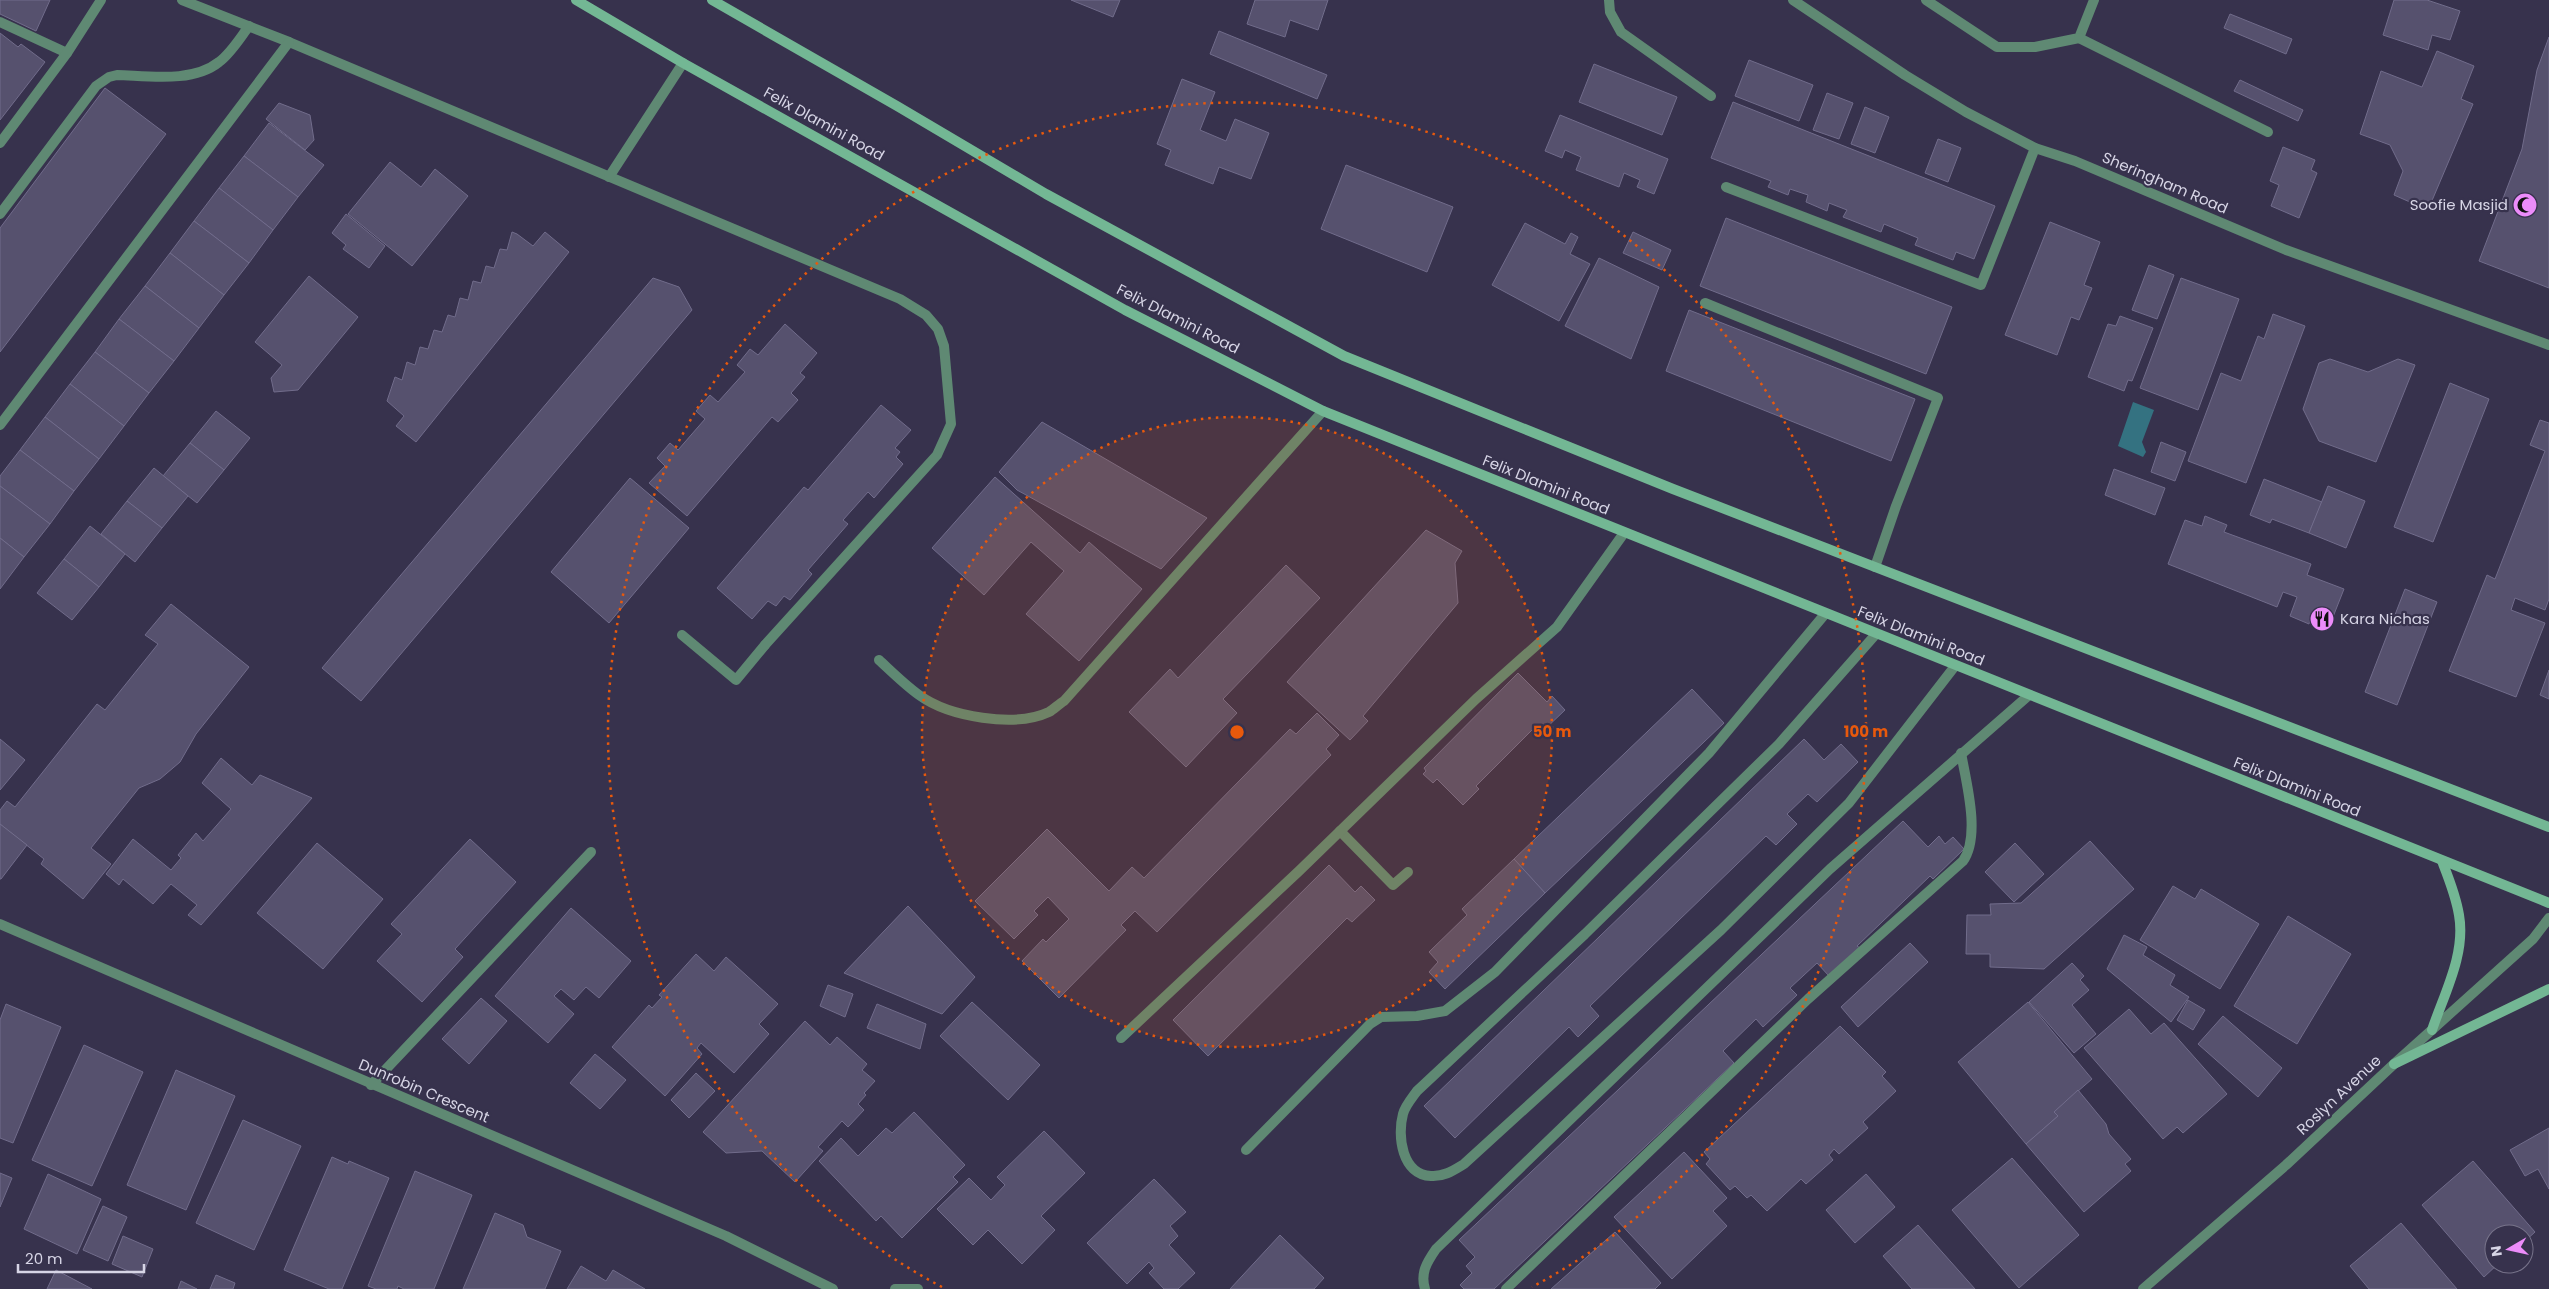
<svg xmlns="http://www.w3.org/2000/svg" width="2549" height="1289" font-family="Poppins,sans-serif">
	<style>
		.water { fill: #347281 }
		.building { fill: #56516e; stroke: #716c8b }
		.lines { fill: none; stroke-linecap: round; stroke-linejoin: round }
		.service { stroke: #5f8973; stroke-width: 10 }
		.minor { stroke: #5f8973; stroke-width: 10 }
		.secondary { stroke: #73b794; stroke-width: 10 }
		.ring { fill: none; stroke: #e8590c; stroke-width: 2.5; stroke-dasharray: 2.5 5 }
		.labels { text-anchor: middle; stroke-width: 4.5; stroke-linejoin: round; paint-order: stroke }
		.street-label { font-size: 15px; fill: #d7d5e6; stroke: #37324d }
		.poi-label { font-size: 15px; fill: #d7d5e6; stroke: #37324d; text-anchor: end }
		.centre { fill: #e8590c; stroke: #37324d; stroke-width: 2.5 }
		.ring-label { font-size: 15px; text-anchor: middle; font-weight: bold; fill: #e8590c; stroke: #37324d; stroke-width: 4.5; stroke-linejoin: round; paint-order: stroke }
	</style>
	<rect width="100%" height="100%" fill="#37324d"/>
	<!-- water -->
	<polygon class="water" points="2133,402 2154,410 2142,442 2146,452 2143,457 2118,446"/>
	<!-- building -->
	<g class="building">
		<polygon points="0,0 50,0 36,31 0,14"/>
		<polygon points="1071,0 1120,0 1113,17"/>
		<polygon points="1255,0 1328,0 1318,30 1290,20 1285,37 1247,24"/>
		<polygon points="2394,0 2427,0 2460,11 2450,40 2432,35 2428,50 2383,35"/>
		<polygon points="2230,14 2292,39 2286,54 2224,28"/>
		<polygon points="1219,31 1327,75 1317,99 1210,54"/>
		<polygon points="0,33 18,47 21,44 45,62 0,120"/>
		<polygon points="2549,37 2549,288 2479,261 2522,149 2537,70"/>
		<polygon points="2437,51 2474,66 2461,99 2473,104 2428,210 2394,195 2403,171 2390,145 2360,134 2381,71 2422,87"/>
		<polygon points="1749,60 1813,85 1799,121 1735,96"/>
		<polygon points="1594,64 1677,97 1662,135 1579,102"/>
		<polygon points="1182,79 1215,92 1200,130 1226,141 1235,119 1269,133 1251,179 1219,167 1213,184 1165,165 1171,150 1157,144"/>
		<polygon points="2240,80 2303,110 2298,121 2234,91"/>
		<polygon points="105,88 166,134 0,352 0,228"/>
		<polygon points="1827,93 1853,103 1839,139 1813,130"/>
		<polygon points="1733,102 1995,206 1974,259 1956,252 1953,260 1915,245 1918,238 1884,224 1881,232 1843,217 1847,210 1829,203 1827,211 1806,202 1808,195 1790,189 1788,195 1768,187 1771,181 1711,158"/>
		<polygon points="279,103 310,115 314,140 305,150 266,119"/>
		<polygon points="1865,107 1889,117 1875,153 1851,144"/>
		<polygon points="1560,115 1668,159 1654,194 1637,187 1640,180 1624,173 1619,187 1576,170 1581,157 1565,150 1562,158 1545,151"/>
		<polygon points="269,123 324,165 298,197 244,156"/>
		<polygon points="1938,139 1961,148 1948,182 1925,173"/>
		<polygon points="2283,147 2315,160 2311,170 2317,173 2299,218 2271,206 2279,185 2270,181"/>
		<polygon points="244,156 298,197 273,230 219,188"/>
		<polygon points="390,162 421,187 435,169 468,196 412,266 348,214"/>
		<polygon points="1346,165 1453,207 1427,272 1321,229"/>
		<polygon points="219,188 273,230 249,263 194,221"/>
		<polygon points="346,214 385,246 369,268 343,249 346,245 332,233"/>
		<polygon points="1726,218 1952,307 1926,374 1700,286"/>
		<polygon points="194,221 249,263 224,295 170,253"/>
		<polygon points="2050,222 2100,242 2084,285 2092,288 2079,320 2071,317 2057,355 2005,335"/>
		<polygon points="1525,223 1565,244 1571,233 1578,237 1570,254 1590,264 1559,321 1492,285"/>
		<polygon points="512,232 517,234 533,246 545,232 569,252 416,442 396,426 404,416 387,401 395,377 402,380 407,362 415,365 420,347 428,349 434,330 442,332 448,315 455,317 460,298 468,300 473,281 481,283 486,266 494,268 500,249 507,250"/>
		<polygon points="1633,232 1671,250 1662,270 1623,253"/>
		<polygon points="170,253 224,295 199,328 145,286"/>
		<polygon points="1599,258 1659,287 1631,359 1565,326"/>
		<polygon points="2149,265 2174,275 2157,319 2132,310"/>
		<polygon points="309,276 358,317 298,390 274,392 271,378 282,365 255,342"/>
		<polygon points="653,278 679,287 692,310 361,701 322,668"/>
		<polygon points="2181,278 2239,299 2198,410 2140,388"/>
		<polygon points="145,286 199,328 174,361 119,319"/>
		<polygon points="1689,310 1915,399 1891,461 1666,371"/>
		<polygon points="2273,314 2305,326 2246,483 2188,461 2221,373 2241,381 2258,336 2264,339"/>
		<polygon points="2120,316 2153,328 2132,381 2128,380 2124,391 2088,377 2108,324 2116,326"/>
		<polygon points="119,319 174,361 149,393 95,352"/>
		<polygon points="785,324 817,353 800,373 805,377 791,393 798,400 778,422 772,417 687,516 649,483 665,466 657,458 670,443 678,450 705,419 696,411 710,395 718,402 745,372 737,365 750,349 758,355"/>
		<polygon points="95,352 149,393 124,426 70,384"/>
		<polygon points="2330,359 2368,372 2398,359 2415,365 2376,462 2319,441 2303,409 2319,363"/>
		<polygon points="2450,383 2489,399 2433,542 2394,527"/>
		<polygon points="70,384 124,426 99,459 45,417"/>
		<polygon points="881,405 911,430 895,448 900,452 896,457 903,464 874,498 868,492 843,520 848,524 808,570 812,574 790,600 784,596 776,606 768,601 752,619 717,588 804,487 808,490"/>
		<polygon points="216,411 250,438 224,470 190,443"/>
		<polygon points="45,417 99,459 74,491 20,450"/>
		<polygon points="2540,420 2549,423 2549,599 2545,610 2515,598 2511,610 2545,623 2516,697 2449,671 2487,575 2495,579 2545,451 2530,445"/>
		<polygon points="1042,422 1207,518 1161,569 1017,490 999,472"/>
		<polygon points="2161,442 2186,452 2175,481 2151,472"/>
		<polygon points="190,443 224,470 197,503 163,476"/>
		<polygon points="20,450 74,491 50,524 0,486 0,476"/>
		<polygon points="154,468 188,496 162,528 127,501"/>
		<polygon points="2114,469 2165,488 2155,515 2105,495"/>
		<polygon points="995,477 1080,553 1089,542 1142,589 1079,661 1026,614 1064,571 1031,542 984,595 932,548"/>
		<polygon points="630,478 689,528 609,623 551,572"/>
		<polygon points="2264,479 2322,502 2309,533 2272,519 2270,523 2250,515"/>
		<polygon points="0,486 50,524 24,557 0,538"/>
		<polygon points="2328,486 2365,501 2346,548 2309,533"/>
		<polygon points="127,501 162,528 135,562 101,534"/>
		<polygon points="2205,516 2227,525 2224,532 2311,564 2307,575 2344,589 2329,627 2310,620 2309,624 2290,616 2297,597 2283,592 2277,607 2168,564 2185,520 2202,526"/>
		<polygon points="90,526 125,554 99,587 64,559"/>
		<polygon points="1426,530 1462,551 1455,563 1458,603 1363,716 1368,721 1350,740 1287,682"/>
		<polygon points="0,538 24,557 0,589"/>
		<polygon points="64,559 99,587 72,620 37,593"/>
		<polygon points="1286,565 1320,598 1223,699 1237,713 1186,767 1129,712 1170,669 1178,678"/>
		<polygon points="2405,589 2437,602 2397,705 2365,692"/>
		<polygon points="171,604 249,667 196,734 180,762 160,779 139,788 91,848 111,864 83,899 41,864 44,859 0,824 0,810 7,801 15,807 97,704 105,710 158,644 145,635"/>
		<polygon points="2549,670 2549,699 2540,695"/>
		<polygon points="1518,673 1547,702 1552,696 1565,710 1544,730 1538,724 1476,786 1479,789 1463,805 1437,779 1433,783 1423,774 1426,771 1424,768"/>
		<polygon points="1692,689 1724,723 1545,893 1514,859"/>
		<polygon points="1317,713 1339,735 1326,749 1331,755 1157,932 1135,911 1121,925 1126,930 1059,998 1022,961 1043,939 1046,942 1069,919 1048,897 1034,911 1038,915 1014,939 975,901 1047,829 1109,891 1132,867 1144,878 1290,729 1296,734"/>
		<polygon points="0,739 25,760 0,790"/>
		<polygon points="1804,739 1824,760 1841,744 1858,762 1817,802 1808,794 1787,814 1797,824 1776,845 1766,836 1590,1006 1599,1016 1578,1037 1569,1027 1455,1138 1424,1106"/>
		<polygon points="221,758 252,785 260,775 312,798 201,925 188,915 197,905 171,884 153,904 123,879 119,885 106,874 133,839 171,870 181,858 178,855 196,833 203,841 231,809 202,783"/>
		<polygon points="1903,821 1928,847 1939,836 1945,844 1953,837 1964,849 1933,879 1930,876 1857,946 1860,948 1829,976 1817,963 1790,988 1797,995 1763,1027 1756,1019 1723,1051 1734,1063 1494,1289 1464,1289 1460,1285 1472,1273 1466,1266 1475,1257 1459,1240"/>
		<polygon points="0,824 27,845 1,879 0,879"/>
		<polygon points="470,839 516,882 455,949 463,957 422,1002 377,961 402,934 391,924"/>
		<polygon points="2090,841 2134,889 2044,969 1990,967 1990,954 1966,954 1967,915 1991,915 1990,904 2021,903"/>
		<polygon points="317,843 383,899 323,969 257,913"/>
		<polygon points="2015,843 2044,874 2014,902 1985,872"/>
		<polygon points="1514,859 1545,893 1445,989 1429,972 1438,962 1429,952 1467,915 1462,909"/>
		<polygon points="1329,865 1355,892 1361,886 1375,900 1352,922 1347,918 1208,1056 1173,1020"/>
		<polygon points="2173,886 2195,899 2201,889 2259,924 2220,989 2140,940"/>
		<polygon points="908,906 975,977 942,1014 844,973"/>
		<polygon points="571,908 631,961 599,998 586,987 574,1000 561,989 554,996 574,1014 548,1043 495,996"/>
		<polygon points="2288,916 2351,954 2297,1044 2234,1006"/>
		<polygon points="2124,935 2147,947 2143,955 2175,975 2170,985 2189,997 2171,1022 2107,969"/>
		<polygon points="1910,943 1928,962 1858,1027 1841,1007"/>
		<polygon points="696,954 714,971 726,957 778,1004 759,1024 769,1034 734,1073 701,1043 697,1048 702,1054 665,1096 612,1047 649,1005 652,1008 662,997 659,995"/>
		<polygon points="2072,963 2084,976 2080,980 2089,990 2072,1005 2096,1034 2074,1053 2029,1002"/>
		<polygon points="828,985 853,994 845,1017 820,1006"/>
		<polygon points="481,998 507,1021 469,1064 442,1039"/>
		<polygon points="2188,1000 2205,1010 2193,1030 2177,1020"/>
		<polygon points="972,1002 1040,1065 1008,1100 940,1036"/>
		<polygon points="2028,1002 2092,1079 2054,1112 2058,1116 2026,1144 1958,1062"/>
		<polygon points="6,1004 61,1027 13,1143 0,1138 0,1020"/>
		<polygon points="877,1004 926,1024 920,1049 867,1028"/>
		<polygon points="2129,1009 2151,1034 2164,1023 2227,1094 2183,1133 2177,1127 2163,1139 2084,1048"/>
		<polygon points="2223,1016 2282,1068 2258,1097 2198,1044"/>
		<polygon points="805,1021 830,1045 837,1037 867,1064 862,1070 875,1081 864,1093 866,1095 858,1104 864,1110 848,1127 842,1121 818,1147 823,1151 795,1182 762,1151 726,1153 703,1132"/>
		<polygon points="1840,1026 1886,1072 1882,1076 1896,1091 1863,1122 1868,1128 1839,1154 1834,1149 1829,1155 1833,1160 1806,1184 1801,1179 1767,1211 1751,1195 1747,1198 1735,1186 1730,1190 1706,1164 1710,1159 1704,1152"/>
		<polygon points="84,1045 143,1072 92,1186 32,1160"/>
		<polygon points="595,1054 626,1080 600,1109 570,1083"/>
		<polygon points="176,1070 235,1096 186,1210 127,1185"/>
		<polygon points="696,1073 715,1091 689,1118 671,1100"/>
		<polygon points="2078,1090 2106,1124 2109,1134 2131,1159 2125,1164 2131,1171 2084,1212 2026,1144 2058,1116 2054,1112"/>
		<polygon points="914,1112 965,1165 953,1177 958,1182 902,1238 881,1216 876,1221 819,1161 841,1138 858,1156 886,1128 892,1133"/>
		<polygon points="243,1120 301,1146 254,1250 196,1223"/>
		<polygon points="2549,1128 2549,1189 2538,1169 2525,1176 2510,1150"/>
		<polygon points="1044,1131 1085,1173 1041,1216 1055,1230 1022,1264 988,1230 973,1245 937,1209 969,1178 991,1200 1005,1185 997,1177"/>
		<polygon points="1684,1152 1727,1198 1713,1211 1727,1226 1672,1279 1614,1217"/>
		<polygon points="332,1157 348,1164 349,1161 389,1178 342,1289 329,1289 284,1270"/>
		<polygon points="2012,1158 2079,1235 2019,1288 1952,1210"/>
		<polygon points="2473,1161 2535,1232 2524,1242 2524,1234 2494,1234 2494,1264 2498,1264 2484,1277 2422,1205"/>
		<polygon points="415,1171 472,1195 434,1289 404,1289 398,1286 397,1289 376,1289 368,1286"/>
		<polygon points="0,1173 12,1178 0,1207"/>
		<polygon points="48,1174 101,1199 77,1254 24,1229"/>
		<polygon points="1866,1174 1895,1207 1855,1243 1826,1210"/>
		<polygon points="1154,1179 1186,1212 1170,1226 1178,1236 1169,1245 1195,1273 1178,1289 1164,1289 1149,1273 1154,1268 1149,1262 1127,1284 1087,1243"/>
		<polygon points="103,1206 127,1217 108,1261 83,1250"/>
		<polygon points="495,1213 523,1225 527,1237 561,1251 545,1289 463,1289"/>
		<polygon points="2401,1223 2457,1289 2369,1289 2350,1266"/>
		<polygon points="1918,1225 1975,1289 1912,1289 1883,1256"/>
		<polygon points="1615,1232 1661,1283 1655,1289 1551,1289"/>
		<polygon points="1280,1235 1324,1278 1314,1289 1230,1289"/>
		<polygon points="123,1236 153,1249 142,1277 112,1264"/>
		<polygon points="581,1266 606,1281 613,1270 645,1289 567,1289"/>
		<polygon points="56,1270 92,1289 47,1289"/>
		<polygon points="216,1275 235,1283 233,1289 210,1289"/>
		<polygon points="181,1281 197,1289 178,1289"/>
	</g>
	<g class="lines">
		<!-- service -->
		<g class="service">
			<polyline points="1609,0 1610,12 1621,32 1711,96"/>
			<polyline points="1926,0 1997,47 2035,47 2079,38 2094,0"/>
			<polyline points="0,22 67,53"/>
			<polyline points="2079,38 2268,132"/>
			<polyline points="0,143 67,53 101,0"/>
			<polyline points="1726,187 1981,285 2035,148"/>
			<path d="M0 214 96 86 109 77 117 75C149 76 193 83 219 62 231 53 240 38 249 26"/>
			<polyline points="1705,303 1938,398 1896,506 1875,567"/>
			<path d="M1876 634 1779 744 1585 934 1417 1091C1412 1098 1405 1106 1403 1114 1397 1136 1402 1175 1431 1176 1444 1177 1454 1170 1464 1164L1721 930 1849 803 1955 666"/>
			<polyline points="682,635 736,680 765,645"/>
			<path d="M879 660C892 672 905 685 919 695 949 717 1015 728 1049 712 1054 709 1059 704 1064 701L1323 411"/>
			<polyline points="1340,831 1393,885 1408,872"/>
			<polyline points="1121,1038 1299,871 1476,699 1557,627 1624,533"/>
			<polyline points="371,1085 591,852"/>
			<polyline points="1246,1150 1370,1024 1381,1017 1417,1016 1445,1011 1495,972 1709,753 1825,614"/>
			<polyline points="895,1289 918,1289"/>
			<path d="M1425 1289C1420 1273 1427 1262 1436 1249L1830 869 2028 696"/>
			<path d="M1506 1289 1808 999 1963 861C1981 836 1966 781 1961 753"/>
		</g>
		<!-- minor -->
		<g class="minor">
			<polyline points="182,0 289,42 900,299 926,315 938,329 944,346 951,424 937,455 765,645"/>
			<polyline points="1793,0 1905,75 1966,112 2035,148 2075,161 2286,250 2549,345"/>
			<polyline points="609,177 683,63"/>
			<polyline points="0,425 289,42"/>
			<polyline points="0,924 726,1236 833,1289"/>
			<polyline points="2143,1289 2286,1165 2394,1064 2533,939 2549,918"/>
		</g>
		<!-- secondary -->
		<g class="secondary">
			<polyline points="576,0 683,63 1125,310 1323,411 2549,903"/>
			<polyline points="712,0 897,106 1046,194 1344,356 1673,489 2549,827"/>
			<path d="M2432 1030C2444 994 2466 954 2459 915 2456 896 2449 879 2442 861"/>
			<polyline points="2394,1064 2549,989"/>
		</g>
	</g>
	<!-- distance rings -->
	<circle cx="1237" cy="732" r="315" fill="#e8590c" fill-opacity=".12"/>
	<g class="ring">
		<circle cx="1237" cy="732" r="315"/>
		<path d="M942 1287A629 629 0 1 1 1532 1287"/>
	</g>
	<!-- icons -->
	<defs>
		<symbol id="mosque-disc" viewBox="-11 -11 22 22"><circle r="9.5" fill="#ec8cfa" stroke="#37324d"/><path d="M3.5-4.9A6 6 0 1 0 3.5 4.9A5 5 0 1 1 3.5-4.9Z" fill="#111"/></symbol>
		<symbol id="restaurant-disc" viewBox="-11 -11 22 22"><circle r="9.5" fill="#ec8cfa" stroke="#37324d"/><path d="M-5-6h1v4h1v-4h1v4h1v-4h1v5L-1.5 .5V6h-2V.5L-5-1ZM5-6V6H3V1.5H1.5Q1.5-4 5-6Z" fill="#111"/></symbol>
	</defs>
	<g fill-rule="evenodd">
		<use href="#mosque-disc" x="2511" y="191" width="28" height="28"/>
		<use href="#restaurant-disc" x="2308" y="605" width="28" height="28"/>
	</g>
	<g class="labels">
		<!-- street labels -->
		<g class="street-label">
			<text transform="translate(824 124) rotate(29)" y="5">Felix Dlamini Road</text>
			<text transform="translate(2165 183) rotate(23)" y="5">Sheringham Road</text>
			<text transform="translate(1178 319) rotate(27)" y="5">Felix Dlamini Road</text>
			<text transform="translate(1546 485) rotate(22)" y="5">Felix Dlamini Road</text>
			<text transform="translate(1921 636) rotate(22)" y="5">Felix Dlamini Road</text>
			<text transform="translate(2297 787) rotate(22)" y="5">Felix Dlamini Road</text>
			<text transform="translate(424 1091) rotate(23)" y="5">Dunrobin Crescent</text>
			<text transform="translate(2339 1095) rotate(-43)" y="5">Roslyn Avenue</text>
		</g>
		<!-- poi labels -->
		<g class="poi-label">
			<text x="2508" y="210">Soofie Masjid</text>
			<text x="2340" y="624" text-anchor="start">Kara Nichas</text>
		</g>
	</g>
	<circle cx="1237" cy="732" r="8" class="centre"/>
	<g class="ring-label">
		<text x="1552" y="737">50 m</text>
		<text x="1866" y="737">100 m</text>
	</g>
	<!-- north arrow -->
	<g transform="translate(2509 1249) rotate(261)"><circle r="24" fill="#37324d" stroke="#77738a"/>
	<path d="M0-4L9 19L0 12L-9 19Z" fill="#ec8cfa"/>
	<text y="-8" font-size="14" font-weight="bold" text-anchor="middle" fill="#d7d5e6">N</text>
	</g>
	<!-- scale -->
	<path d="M18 1264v8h126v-8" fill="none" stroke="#d7d5e6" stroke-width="2.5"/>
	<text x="25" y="1264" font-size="15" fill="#d7d5e6" stroke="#37324d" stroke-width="4" paint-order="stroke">20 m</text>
</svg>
